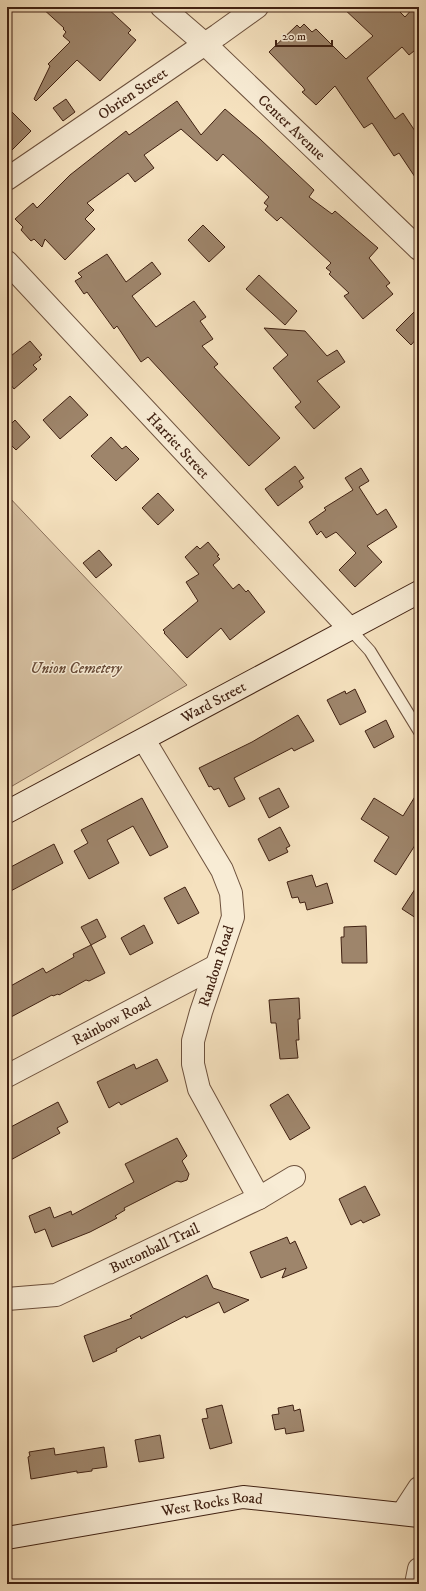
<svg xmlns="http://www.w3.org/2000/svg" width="426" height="1591" font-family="'IM FELL DW Pica',serif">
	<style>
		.green { fill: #d6c0a1; stroke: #8b705a }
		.building { fill: #9e856b; stroke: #402112 }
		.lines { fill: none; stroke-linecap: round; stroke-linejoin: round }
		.service-casing { stroke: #6d513d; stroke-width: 13 }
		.minor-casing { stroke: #6d513d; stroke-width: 24 }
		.secondary-casing { stroke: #402112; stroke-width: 24 }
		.service { stroke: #f8ecd5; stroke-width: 11 }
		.minor { stroke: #f8ecd5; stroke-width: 22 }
		.secondary { stroke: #f8ecd5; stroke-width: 22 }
		.labels { text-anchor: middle; stroke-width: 3; stroke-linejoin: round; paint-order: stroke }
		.street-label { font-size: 15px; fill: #402112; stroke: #f8ecd5 }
		.park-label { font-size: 15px; font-style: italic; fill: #664936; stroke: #f8ecd5 }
	</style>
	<rect width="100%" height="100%" fill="#f5e1be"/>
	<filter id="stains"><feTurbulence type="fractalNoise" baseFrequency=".005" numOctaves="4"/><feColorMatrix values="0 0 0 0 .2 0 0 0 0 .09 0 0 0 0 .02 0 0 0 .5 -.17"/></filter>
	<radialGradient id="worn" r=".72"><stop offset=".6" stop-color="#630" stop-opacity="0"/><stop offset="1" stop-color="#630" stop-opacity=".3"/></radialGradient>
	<!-- green -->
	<polygon class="green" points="7,495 187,685 7,789"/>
	<!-- building -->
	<g class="building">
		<polygon points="41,7 77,7 81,12 85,7 106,7 131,30 128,33 136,40 100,81 77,60 36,101 34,99 50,66 48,64 70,42 63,36 66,32 63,29 64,28"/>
		<polygon points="342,7 395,7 405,17 414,7 419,7 419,47 409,55 402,47 367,78 395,119 403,113 419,137 419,183 399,153 394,156 372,123 364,128 335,86 316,105 302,92 305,90 303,87 269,52 297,25 300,28 304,24 312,32 316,29 346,59 373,36"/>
		<polygon points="66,99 75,112 63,121 53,108"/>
		<polygon points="177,101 201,135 225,109 260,139 314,190 309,197 332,214 335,211 378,248 369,258 390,283 386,286 393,294 363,319 344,296 349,293 329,274 331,272 326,268 331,263 281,217 277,221 265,210 268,206 264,203 269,197 223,154 217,161 181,129 144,155 154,168 135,182 128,173 87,203 94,210 85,219 95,229 65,260 45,239 42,247 34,239 31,241 21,230 23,227 15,219 33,203 37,208 70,175 126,131 129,135"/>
		<polygon points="7,107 31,131 7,155"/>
		<polygon points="203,225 225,247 209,262 188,240"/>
		<polygon points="107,254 126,282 152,262 161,274 132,296 156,327 194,301 206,317 200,321 213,339 202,346 218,364 214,367 280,438 249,466 148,357 141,362 117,326 114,329 87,292 84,294 75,281 82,277 78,273"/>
		<polygon points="259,275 297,311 285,325 246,289"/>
		<polygon points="419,307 419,336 411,345 396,330"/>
		<polygon points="264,328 305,331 327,356 337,350 345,362 317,381 340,407 314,429 295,407 301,402 273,368 288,355"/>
		<polygon points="30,341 42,355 39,357 41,359 33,365 37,369 14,389 7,380 7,359"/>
		<polygon points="70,396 88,415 60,439 43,420"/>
		<polygon points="15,420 30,437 16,450 7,441 7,428"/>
		<polygon points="111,437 122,449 126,446 139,459 116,481 91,456"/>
		<polygon points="295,466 304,478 299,481 303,487 278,506 265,489"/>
		<polygon points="361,468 369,481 359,487 377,515 386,509 397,527 367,546 382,562 355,587 339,570 356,553 336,532 326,538 321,531 317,535 309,522 326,510 324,508 353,490 345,478"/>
		<polygon points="158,493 174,510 158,525 142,508"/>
		<polygon points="208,542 219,555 217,556 220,559 213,565 233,589 239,584 246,592 248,590 265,612 230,640 221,628 187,658 164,633 165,632 163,630 198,601 186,582 199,574 185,557 197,546 200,549"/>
		<polygon points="99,550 112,565 96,578 83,563"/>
		<polygon points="355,689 366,712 340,725 327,700 345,691 346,694"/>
		<polygon points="298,715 314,741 294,751 292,748 234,778 245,799 229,807 219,788 214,790 211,786 209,787 199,768 252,742"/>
		<polygon points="386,720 394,737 374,748 365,731"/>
		<polygon points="279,788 289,807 269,818 259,798"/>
		<polygon points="419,790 419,839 396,875 374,861 389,837 361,819 374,798 403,816"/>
		<polygon points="142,798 168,847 150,856 133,826 107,840 119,863 89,879 74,851 88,843 81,830"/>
		<polygon points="280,827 290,846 286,848 288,852 269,861 258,839"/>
		<polygon points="54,844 63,863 7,893 7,869"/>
		<polygon points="312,875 316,887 327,883 333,903 307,910 305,902 300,903 298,897 292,898 287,882"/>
		<polygon points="419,883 419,920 402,909"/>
		<polygon points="185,887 199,913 178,924 164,898"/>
		<polygon points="97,919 106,937 91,945 105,973 89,981 86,980 59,995 58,994 53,996 52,995 11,1017 7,1010 7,988 43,968 46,973 74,957 73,954 91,945 81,927"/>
		<polygon points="144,925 153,943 130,955 121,938"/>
		<polygon points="366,926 367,963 342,963 341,937 344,937 344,927"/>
		<polygon points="299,998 300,1019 298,1019 299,1040 296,1040 298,1058 280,1059 276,1023 271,1023 269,1000"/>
		<polygon points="157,1059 168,1081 121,1105 119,1102 109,1108 97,1082 134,1064 136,1069"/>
		<polygon points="288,1094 310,1128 290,1140 270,1105"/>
		<polygon points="58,1102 68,1122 57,1128 60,1133 7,1162 7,1129"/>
		<polygon points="177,1138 187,1156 182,1161 189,1174 187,1180 181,1182 177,1181 124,1208 125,1210 115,1216 117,1218 90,1232 52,1247 45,1229 35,1233 29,1216 50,1207 54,1218 71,1211 72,1215 134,1182 125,1164"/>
		<polygon points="365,1186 380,1215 363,1223 361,1220 351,1225 339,1199"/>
		<polygon points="287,1237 290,1244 295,1241 307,1268 282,1278 286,1268 261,1278 250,1252"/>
		<polygon points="207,1275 213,1288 249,1300 224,1313 219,1302 186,1318 185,1316 141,1339 140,1336 116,1349 117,1351 93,1362 84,1336 132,1318 130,1316"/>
		<polygon points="222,1405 232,1443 210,1449 202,1419 208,1418 206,1409"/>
		<polygon points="293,1405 294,1411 300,1409 304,1431 286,1434 285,1428 275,1430 272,1415 279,1414 278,1408"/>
		<polygon points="160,1435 164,1458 139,1462 135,1440"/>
		<polygon points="104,1447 107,1467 92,1469 92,1471 77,1473 77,1471 31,1479 28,1457 30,1456 29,1452 54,1448 55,1455"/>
	</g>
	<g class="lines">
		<defs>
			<polyline id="service" points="350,629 370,651 419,731"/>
			<g id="minor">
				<path id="s1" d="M162 7 205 44 419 249"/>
				<path id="s2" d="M7 179 218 35 257 7"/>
				<path id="s3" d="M7 262 350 629"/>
				<polyline points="144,740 222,870 231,893 233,917 201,1012 193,1041 193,1064 199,1089 259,1198"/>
				<path id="s4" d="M7 1076 216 966"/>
				<path id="s5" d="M7 1299 56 1295 259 1198 294 1177"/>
				<polyline points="402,1514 419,1488"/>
				<polyline points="416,1584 419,1569"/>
			</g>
			<g id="secondary">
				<path id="s6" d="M7 812 419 592"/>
				<path id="s7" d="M7 1538 243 1497 419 1516"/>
			</g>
		</defs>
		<!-- service casing -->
		<use href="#service" class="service-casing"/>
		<!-- minor casing -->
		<use href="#minor" class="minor-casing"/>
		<!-- secondary casing -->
		<use href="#secondary" class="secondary-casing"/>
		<!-- service -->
		<use href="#service" class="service"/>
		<!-- minor -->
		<use href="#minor" class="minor"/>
		<!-- secondary -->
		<use href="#secondary" class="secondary"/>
	</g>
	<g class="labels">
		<!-- street labels -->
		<g class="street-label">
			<text dy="5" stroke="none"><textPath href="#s2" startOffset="152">Obrien Street</textPath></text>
			<text dy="5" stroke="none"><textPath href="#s1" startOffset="177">Center Avenue</textPath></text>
			<text dy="5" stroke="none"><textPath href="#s3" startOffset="251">Harriet Street</textPath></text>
			<text dy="5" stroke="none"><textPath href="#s6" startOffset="234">Ward Street</textPath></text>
			<text transform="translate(216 966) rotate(-72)" y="5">Random Road</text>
			<text dy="5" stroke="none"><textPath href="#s4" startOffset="118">Rainbow Road</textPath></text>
			<text dy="5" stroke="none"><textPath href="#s5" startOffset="158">Buttonball Trail</textPath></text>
			<text dy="5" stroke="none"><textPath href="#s7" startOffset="208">West Rocks Road</textPath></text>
		</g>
		<!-- park labels -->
		<g class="park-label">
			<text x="76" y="673">Union Cemetery</text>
		</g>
	</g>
	<!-- margin -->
	<rect width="426" height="1591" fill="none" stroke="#f5e1be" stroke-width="24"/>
	<rect x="8" y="8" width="410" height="1575" fill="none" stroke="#402112" stroke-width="2"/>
	<rect x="12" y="12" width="402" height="1567" fill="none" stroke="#402112"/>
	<!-- scale -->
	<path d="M276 40v6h56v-6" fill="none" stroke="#402112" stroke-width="2"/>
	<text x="282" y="40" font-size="12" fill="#402112" stroke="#f8ecd5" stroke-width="3" paint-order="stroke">20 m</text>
	<rect width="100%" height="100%" filter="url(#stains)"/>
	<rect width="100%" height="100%" fill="url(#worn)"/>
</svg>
